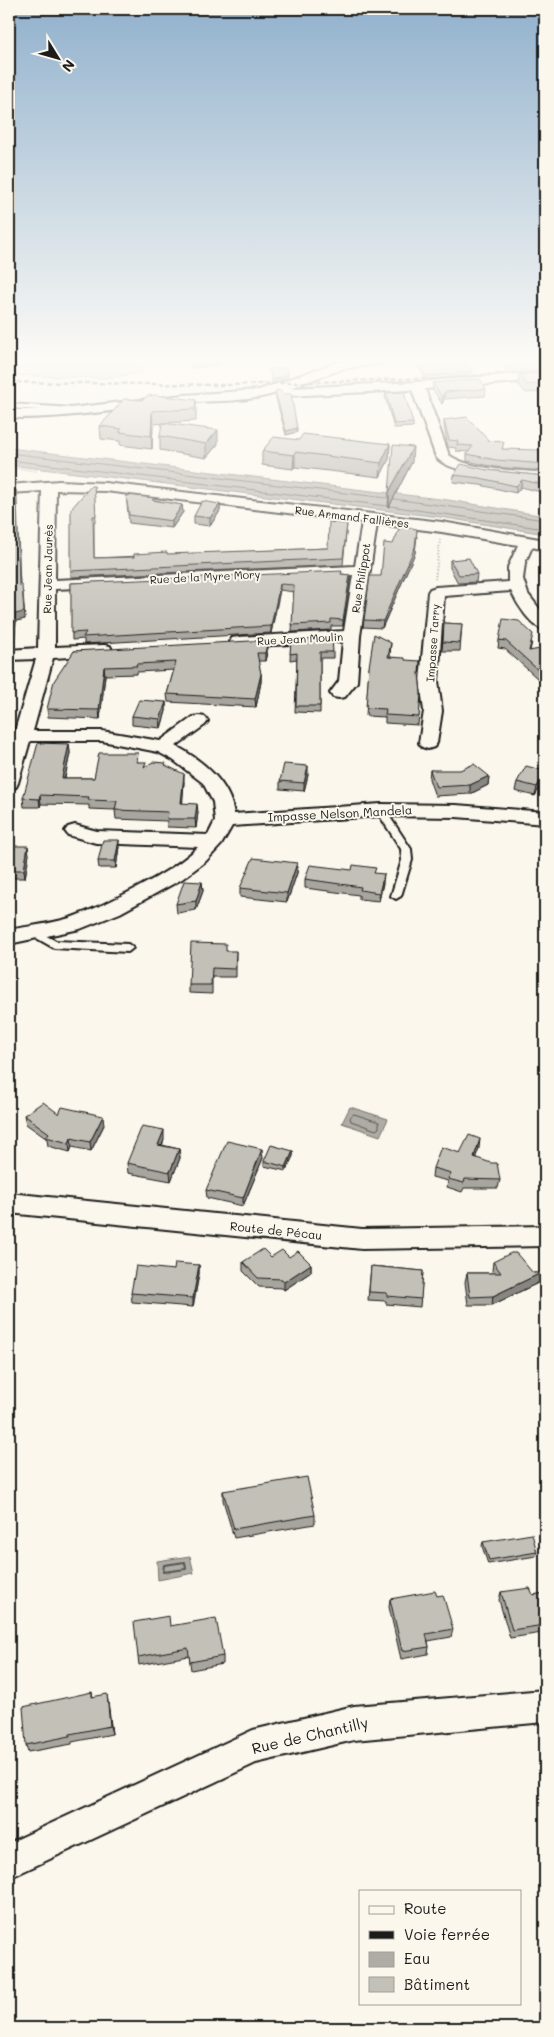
<svg xmlns="http://www.w3.org/2000/svg" width="554" height="2037" font-family="Mali,sans-serif">
	<style>
		.green { fill: #dad7ce; stroke: #7b7a75 }
		.water { fill: #afaca5; stroke: #74726e }
		.lines { fill: none; stroke-linecap: round; stroke-linejoin: round }
		.shore-far1 { stroke: #575653; stroke-width: 1 }
		.shore { stroke: #575653; stroke-width: 2 }
		.lane-casing { stroke: #1c1c1c; stroke-width: 4 }
		.street-casing { stroke: #1c1c1c; stroke-width: 4 }
		.path { stroke: #1c1c1c; stroke-width: 2; stroke-dasharray: 0.5 2.5; stroke-linecap: butt }
		.lane { fill: #fbf7ec; fill-rule: evenodd }
		.street { fill: #fbf7ec; fill-rule: evenodd }
		.rail { stroke: #1c1c1c; stroke-width: 2.5; stroke-dasharray: 5 2.5; stroke-linecap: butt }
		.wall { fill: #a8a59e; stroke: #1c1c1c }
		.shaded-wall { fill: #888681; stroke: #1c1c1c }
		.building { fill: #c3c0b8; stroke: #1c1c1c }
		.labels { text-anchor: middle; stroke-width: 4; stroke-linejoin: round; paint-order: stroke }
		.far-street-label { font-size: 11px; fill: #1c1c1c; stroke: #fbf7ec }
		.street-label { font-size: 12px; fill: #1c1c1c; stroke: #fbf7ec }
		.near-street-label { font-size: 15px; fill: #1c1c1c; stroke: #fbf7ec }
	</style>
	<rect width="100%" height="100%" fill="#fbf7ec"/>
	<filter id="ink" filterUnits="userSpaceOnUse"><feTurbulence type="fractalNoise" baseFrequency=".02" numOctaves="2"/><feDisplacementMap in="SourceGraphic" scale="10" xChannelSelector="R" yChannelSelector="G"/><feConvolveMatrix kernelMatrix="1 2 1 2 8 2 1 2 1" color-interpolation-filters="sRGB"/></filter>
	<g filter="url(#ink)">
		<!-- green -->
		<polygon class="green" points="9,359 133,359 142,373 104,378 9,375"/>
		<!-- water -->
		<g class="water">
			<polygon points="9,448 448,500 545,516 545,534 440,517 9,465"/>
			<polygon points="350,1107 388,1119 380,1136 342,1123"/>
			<polygon points="190,1556 194,1573 158,1580 157,1561"/>
		</g>
		<g class="lines">
			<!-- shore-far1 -->
			<g class="shore-far1">
				<polyline points="9,453 387,498"/>
				<polyline points="9,460 387,506"/>
				<polyline points="394,499 545,520"/>
				<polyline points="390,506 545,529"/>
				<polygon points="354,1114 379,1122 379,1128 376,1130 351,1121 350,1118"/>
			</g>
			<!-- shore -->
			<polygon class="shore" points="185,1562 186,1569 163,1572 164,1565"/>
			<defs>
				<g id="lane">
					<polygon points="9,404 73,408 76,410 73,412 9,408"/>
					<polygon points="381,807 384,808 411,849 412,860 401,896 396,899 391,896 402,860 401,849 376,810"/>
					<polygon points="35,930 56,941 128,944 133,948 128,952 54,948 31,935 30,933 31,931"/>
				</g>
				<g id="street">
					<path d="M361 359H386L380 363 342 369 290 388 417 382 545 372V380L425 389 449 455C471 471 518 470 545 473V481C522 479 449 475 436 457L412 390 285 396 279 392C249 403 215 400 184 403 125 408 68 419 9 418V410H53L183 395 259 390 335 363Z"/>
					<path d="M59 481 105 483 442 522 545 540V550L532 547 525 563 523 579 528 594 545 616V630C531 627 517 604 511 591L444 596 438 681 442 711 437 743 434 747 428 749 422 747 419 743 424 711 420 681 428 592 430 589 436 587 508 582V567L518 545 442 532 377 524 360 636 357 682 345 697 339 698 333 697 330 693 339 681 343 641 238 647 232 646 230 642 232 638 238 637 344 631 353 575 55 589V647L104 645 110 646 112 650 110 654 104 655 53 658 33 731H102L160 741 193 717 199 716 205 717 208 721 205 725 176 746C202 760 230 783 234 814L381 804 456 805 545 812V824L456 817 381 816 232 826 221 845 206 861 182 879 120 913 80 929 9 944V930C29 926 50 924 70 918 104 906 173 873 198 847L96 843 68 835 65 831 68 827 75 825 97 831 208 835 215 821 213 802 203 783 173 760 158 752 102 741H30L18 783 16 787 9 789V751L36 659 9 660V650L38 648 42 491 9 493V485ZM56 490 105 491 362 522 355 566 55 580Z"/>
					<polygon points="9,1193 362,1229 545,1226 545,1246 362,1249 9,1213"/>
					<polygon points="545,1690 545,1722 354,1740 256,1763 9,1878 9,1843 253,1730 354,1706"/>
				</g>
			</defs>
			<!-- lane casing -->
			<use href="#lane" class="lane-casing"/>
			<!-- street casing -->
			<use href="#street" class="street-casing"/>
			<!-- path -->
			<g class="path">
				<polyline points="9,467 38,471"/>
				<polyline points="435,579 440,540"/>
			</g>
			<!-- lane -->
			<use href="#lane" class="lane"/>
			<!-- street -->
			<use href="#street" class="street"/>
			<!-- rail -->
			<g class="rail">
				<polyline points="458,377 545,370"/>
				<polyline points="9,382 224,385 438,378"/>
			</g>
		</g>
		<!-- wall -->
		<g class="wall">
			<polygon points="186,359 219,359 219,365 192,368"/>
			<polygon points="413,359 463,359 472,372 472,376 426,379"/>
			<polygon points="497,359 545,359 545,371 509,373"/>
			<polygon points="545,373 545,393 544,392 526,393 518,384 519,375"/>
			<polygon points="433,383 486,389 485,396 444,399 442,404 433,390"/>
			<polygon points="275,391 297,432 286,435 275,395"/>
			<polygon points="386,393 413,423 413,427 394,428 385,397"/>
			<polygon points="143,400 196,400 196,421 153,424 152,449 120,445 120,441 101,439 100,426"/>
			<polygon points="444,420 489,441 503,449 540,456 545,456 545,471 495,467 467,461 467,454 469,452 456,451 456,448 448,447 444,427"/>
			<polygon points="160,436 218,444 206,458 160,450"/>
			<polygon points="299,440 390,444 389,459 380,477 295,467 293,469 262,465 262,451"/>
			<polygon points="412,462 389,507 388,507 389,492"/>
			<polygon points="487,470 545,476 545,493 521,487 516,493 480,485 453,482 454,475"/>
			<polygon points="94,486 96,522 94,522 94,558 328,548 347,524 343,565 71,577 71,571"/>
			<polygon points="9,490 16,490 20,585 25,619 16,621 14,644 9,645"/>
			<polygon points="126,495 182,505 183,512 172,528 129,523"/>
			<polygon points="220,504 220,511 210,526 194,524 194,516"/>
			<polygon points="417,536 415,553 382,628 363,627 364,620 381,576 393,544"/>
			<polygon points="450,560 477,574 476,582 458,583 450,568"/>
			<polygon points="342,574 350,575 350,582 343,626 331,626 331,630 292,632 294,592 280,590 271,633 84,644 84,639 72,640 71,583"/>
			<polygon points="444,623 462,624 460,651 442,651"/>
			<polygon points="499,640 532,642 530,651 545,653 538,679 505,649 498,648"/>
			<polygon points="291,641 333,652 333,658 320,658 320,713 295,712 297,659 290,660"/>
			<polygon points="391,643 390,657 405,660 419,674 421,694 418,725 385,723 385,717 366,716 369,667"/>
			<polygon points="268,648 265,661 258,661 261,674 261,682 256,707 168,702 167,694 174,670 137,672 137,674 105,675 100,719 48,717 47,709 74,651"/>
			<polygon points="166,702 166,711 161,728 132,725 132,716"/>
			<polygon points="69,744 70,753 65,778 94,778 139,762 146,766 166,765 184,782 182,803 198,812 196,828 167,827 167,821 116,819 115,810 89,809 89,805 41,804 40,807 24,807 23,798"/>
			<polygon points="430,770 489,776 488,785 470,794 435,796 429,779"/>
			<polygon points="308,775 304,791 280,789 280,781"/>
			<polygon points="544,780 535,796 515,791 517,782"/>
			<polygon points="9,846 29,854 25,878 9,878"/>
			<polygon points="119,847 116,868 99,868 98,861"/>
			<polygon points="297,863 297,873 287,902 240,897 240,888"/>
			<polygon points="375,873 383,883 379,901 359,899 359,895 305,888 305,879"/>
			<polygon points="202,882 203,891 196,910 177,913 176,904"/>
			<polygon points="236,951 236,977 212,977 212,994 189,993 189,985"/>
			<polygon points="59,1114 104,1125 91,1151 72,1147 70,1152 48,1146 47,1139 26,1124 24,1115"/>
			<polygon points="164,1140 162,1145 179,1149 180,1158 171,1181 128,1173 127,1163"/>
			<polygon points="479,1148 475,1157 500,1180 498,1188 464,1188 462,1192 447,1187 448,1181 432,1177 433,1168 460,1153"/>
			<polygon points="293,1151 293,1156 286,1171 264,1166 264,1161"/>
			<polygon points="263,1158 243,1206 207,1198 206,1190"/>
			<polygon points="271,1257 289,1257 311,1264 311,1272 284,1290 282,1288 259,1287 243,1271 243,1262"/>
			<polygon points="493,1262 533,1273 541,1273 540,1282 492,1305 468,1305 465,1282 467,1273 493,1273 492,1271"/>
			<polygon points="199,1265 199,1274 193,1307 132,1302 131,1293 174,1270"/>
			<polygon points="371,1266 423,1271 420,1307 386,1304 386,1301 368,1300"/>
			<polygon points="223,1491 315,1515 315,1524 234,1538 223,1500"/>
			<polygon points="483,1542 537,1552 536,1556 488,1564 482,1546"/>
			<polygon points="501,1592 533,1595 545,1593 545,1645 542,1633 510,1638 499,1600"/>
			<polygon points="437,1596 453,1629 451,1637 428,1641 429,1647 428,1654 401,1659 389,1607 390,1599"/>
			<polygon points="170,1626 223,1656 223,1664 191,1670 189,1656 139,1665 138,1657"/>
			<polygon points="92,1692 93,1697 108,1702 112,1734 72,1742 72,1744 28,1752 26,1745"/>
		</g>
		<!-- shaded-wall -->
		<g class="shaded-wall">
			<polygon points="192,359 219,359 219,365 192,368"/>
			<polygon points="288,374 288,378 272,384 272,380"/>
			<polygon points="445,392 444,399 442,404 442,397"/>
			<polygon points="152,411 153,424 152,449 151,436"/>
			<polygon points="297,428 297,432 286,435 286,431"/>
			<polygon points="218,430 218,444 206,458 206,444"/>
			<polygon points="390,444 389,459 380,477 381,463"/>
			<polygon points="413,447 412,462 389,507 389,492"/>
			<polygon points="295,452 295,467 293,469 294,455"/>
			<polygon points="522,480 521,487 516,493 516,486"/>
			<polygon points="16,490 17,496 20,592 19,585"/>
			<polygon points="220,504 220,511 210,526 210,518"/>
			<polygon points="182,505 183,512 172,528 172,521"/>
			<polygon points="417,529 415,553 382,628 383,621"/>
			<polygon points="350,575 350,582 343,626 343,620"/>
			<polygon points="280,584 280,590 271,633 271,626"/>
			<polygon points="23,592 25,619 16,621 14,644 13,637 15,614"/>
			<polygon points="268,640 268,648 265,661 265,653"/>
			<polygon points="104,667 105,675 100,719 99,710"/>
			<polygon points="545,669 545,677 538,679 539,671"/>
			<polygon points="261,674 261,682 256,707 255,699"/>
			<polygon points="9,679 10,688 9,693"/>
			<polygon points="166,702 166,711 161,728 160,719"/>
			<polygon points="69,744 70,753 63,786 62,778"/>
			<polygon points="308,766 308,775 304,791 304,783"/>
			<polygon points="545,772 544,780 535,796 537,787"/>
			<polygon points="184,774 184,782 182,812 181,803"/>
			<polygon points="489,776 488,785 470,794 470,785"/>
			<polygon points="40,795 41,804 40,807 39,799"/>
			<polygon points="197,804 198,812 196,828 195,819"/>
			<polygon points="119,840 119,847 116,868 115,861"/>
			<polygon points="28,846 29,854 25,878 24,870"/>
			<polygon points="297,863 297,873 287,902 287,893"/>
			<polygon points="384,874 383,883 379,901 379,893"/>
			<polygon points="202,882 203,891 196,910 196,901"/>
			<polygon points="103,1116 104,1125 91,1151 90,1142"/>
			<polygon points="164,1130 164,1140 159,1154 158,1145"/>
			<polygon points="71,1138 72,1147 70,1152 69,1143"/>
			<polygon points="480,1139 479,1148 473,1165 474,1157"/>
			<polygon points="179,1149 180,1158 171,1181 170,1172"/>
			<polygon points="262,1149 263,1158 243,1206 243,1198"/>
			<polygon points="293,1151 293,1156 286,1171 286,1167"/>
			<polygon points="311,1264 311,1272 284,1290 284,1282"/>
			<polygon points="199,1265 199,1274 193,1307 193,1298"/>
			<polygon points="541,1273 540,1282 492,1305 493,1296"/>
			<polygon points="107,1694 112,1734 110,1726"/>
		</g>
		<!-- building -->
		<g class="building">
			<polygon points="416,359 463,359 472,372 426,376"/>
			<polygon points="505,359 545,359 545,362 510,364"/>
			<polygon points="287,368 288,374 272,380 268,369"/>
			<polygon points="545,373 545,383 527,385 519,375"/>
			<polygon points="480,379 486,389 445,392 442,397 433,383"/>
			<polygon points="279,390 284,394 291,394 297,428 286,431 275,391"/>
			<polygon points="404,392 413,423 394,424 386,393"/>
			<polygon points="155,395 196,400 195,409 152,411 151,436 119,432 122,429 100,426 124,399 143,400 147,396"/>
			<polygon points="467,417 489,441 504,442 502,449 539,450 540,456 545,456 545,464 496,460 467,454 473,446 457,445 458,441 449,440 444,420"/>
			<polygon points="162,423 218,430 206,444 160,436"/>
			<polygon points="303,434 390,444 381,463 295,452 294,455 262,451 274,437 299,440"/>
			<polygon points="393,445 413,447 389,492"/>
			<polygon points="461,464 487,470 545,476 545,485 522,480 516,486 480,478 454,475"/>
			<polygon points="91,486 94,486 96,516 93,516 94,558 134,557 134,554 167,552 167,554 328,548 329,522 347,524 343,558 71,571 71,509"/>
			<polygon points="9,490 16,490 19,585 22,585 24,612 15,614 13,637 9,637"/>
			<polygon points="126,495 154,498 152,500 182,505 172,521 129,515"/>
			<polygon points="202,501 220,504 210,518 194,516"/>
			<polygon points="400,527 417,529 415,547 383,621 364,620 370,576 381,576 384,543 393,544"/>
			<polygon points="469,558 477,574 459,575 450,560"/>
			<polygon points="342,571 341,574 350,575 343,620 331,619 331,623 292,625 294,585 280,584 271,626 83,637 86,632 71,633 71,583"/>
			<polygon points="503,619 519,621 533,634 529,651 540,649 545,653 545,669 539,671 506,641 499,640"/>
			<polygon points="444,623 462,624 460,643 443,642"/>
			<polygon points="374,634 391,643 388,657 405,658 405,660 420,661 419,673 421,694 419,717 385,715 386,709 366,708 369,667"/>
			<polygon points="332,638 333,652 320,652 320,706 296,706 297,653 290,654 291,641"/>
			<polygon points="268,640 265,653 257,653 261,674 255,699 167,694 176,662 136,664 137,666 104,667 99,710 47,709 54,681 74,651"/>
			<polygon points="139,700 166,702 160,719 132,716"/>
			<polygon points="38,743 69,744 62,778 94,778 99,753 138,753 137,762 146,762 144,767 153,762 166,763 165,765 184,774 181,803 197,804 195,819 167,819 168,812 115,810 117,801 88,800 89,797 40,795 39,799 23,798"/>
			<polygon points="284,764 308,766 304,783 280,781"/>
			<polygon points="474,764 489,776 470,785 436,787 430,770 460,770"/>
			<polygon points="526,766 545,771 537,787 517,782"/>
			<polygon points="103,840 119,840 115,861 98,861"/>
			<polygon points="9,846 28,846 24,870 9,870"/>
			<polygon points="253,858 297,863 287,893 240,888"/>
			<polygon points="310,865 352,870 353,865 376,868 374,873 384,874 379,893 360,890 361,887 305,879"/>
			<polygon points="184,881 202,882 196,901 176,904"/>
			<polygon points="191,943 226,944 226,951 236,951 235,969 212,968 211,985 189,985"/>
			<polygon points="43,1102 59,1114 62,1107 103,1116 90,1142 71,1138 69,1143 46,1137 49,1133 24,1115"/>
			<polygon points="142,1126 164,1130 158,1145 179,1149 170,1172 127,1163"/>
			<polygon points="469,1135 480,1139 474,1157 491,1163 497,1163 500,1180 465,1179 464,1183 448,1179 451,1173 433,1168 441,1147 460,1153"/>
			<polygon points="227,1141 262,1149 243,1198 206,1190"/>
			<polygon points="271,1145 293,1151 286,1167 264,1161"/>
			<polygon points="263,1249 271,1257 282,1250 289,1257 298,1251 311,1264 284,1282 282,1279 258,1278 243,1262"/>
			<polygon points="511,1253 516,1253 533,1273 541,1273 493,1296 470,1297 467,1273 501,1273 493,1262"/>
			<polygon points="175,1263 199,1265 193,1298 131,1293 136,1266 174,1270"/>
			<polygon points="371,1266 423,1271 421,1299 387,1296 387,1293 369,1292"/>
			<polygon points="307,1477 315,1515 234,1529 223,1491"/>
			<polygon points="532,1534 537,1552 489,1560 483,1542"/>
			<polygon points="530,1588 533,1595 545,1593 545,1629 544,1625 512,1630 501,1592"/>
			<polygon points="435,1591 437,1596 443,1595 453,1629 426,1634 429,1647 402,1651 390,1599"/>
			<polygon points="169,1616 170,1626 216,1618 223,1656 190,1662 188,1648 138,1657 134,1622"/>
			<polygon points="92,1692 92,1697 107,1694 110,1726 70,1734 70,1736 26,1745 23,1707"/>
		</g>
	</g>
	<!-- sky -->
	<linearGradient id="sky" x2="0" y2="1"><stop stop-color="#91b1cd"/><stop offset="0.56" stop-color="#fdfbf6"/><stop offset="1" stop-color="#fdfbf6" stop-opacity="0"/></linearGradient>
	<rect width="554" height="644" fill="url(#sky)"/>
	<g class="labels">
		<!-- far-street labels -->
		<g class="far-street-label">
			<text transform="translate(352 517) rotate(7)" y="4">Rue Armand Fallières</text>
			<text transform="translate(48 569) rotate(-89)" y="4">Rue Jean Jaurès</text>
			<text transform="translate(205 577) rotate(-3)" y="4">Rue de la Myre Mory</text>
			<text transform="translate(361 578) rotate(-81)" y="4">Rue Philippot</text>
			<text transform="translate(300 639) rotate(-3)" y="4">Rue Jean Moulin</text>
			<text transform="translate(433 643) rotate(-86)" y="4">Impasse Tarry</text>
		</g>
		<!-- street labels -->
		<g class="street-label">
			<text transform="translate(340 814) rotate(-3)" y="4">Impasse Nelson Mandela</text>
			<text transform="translate(276 1231) rotate(6)" y="4">Route de Pécau</text>
		</g>
		<!-- near-street labels -->
		<g class="near-street-label">
			<text transform="translate(310 1736) rotate(-13)" y="5">Rue de Chantilly</text>
		</g>
	</g>
	<!-- margin -->
	<rect width="554" height="2037" fill="none" stroke="#fbf7ec" stroke-width="30"/>
	<rect x="15" y="15" width="524" height="2007" fill="none" stroke="#1c1c1c" stroke-width="2" filter="url(#ink)"/>
	<!-- legend -->
	<rect x="359" y="1890" width="162" height="115" fill="#fbf7ec" stroke="#a29f99"/>
	<rect x="369" y="1906" width="25" height="8" fill="#fbf7ec" stroke="#a29f99"/>
	<text x="404" y="1914" font-size="15" fill="#1c1c1c">Route</text>
	<rect x="369" y="1931" width="25" height="8" fill="#1c1c1c" stroke="#a29f99"/>
	<text x="404" y="1940" font-size="15" fill="#1c1c1c">Voie ferrée</text>
	<rect x="369" y="1952" width="25" height="15" fill="#afaca5" stroke="#a29f99"/>
	<text x="404" y="1964" font-size="15" fill="#1c1c1c">Eau</text>
	<rect x="369" y="1977" width="25" height="15" fill="#c3c0b8" stroke="#a29f99"/>
	<text x="404" y="1990" font-size="15" fill="#1c1c1c">Bâtiment</text>
	<!-- north arrow -->
	<g transform="translate(58 58) rotate(127)" stroke="#fbf7ec" stroke-width="4" paint-order="stroke">
	<path d="M0-4L9 19L0 12L-9 19Z" fill="#1c1c1c"/>
	<text y="-8" font-size="14" font-weight="bold" text-anchor="middle" fill="#1c1c1c">N</text>
	</g>
</svg>
